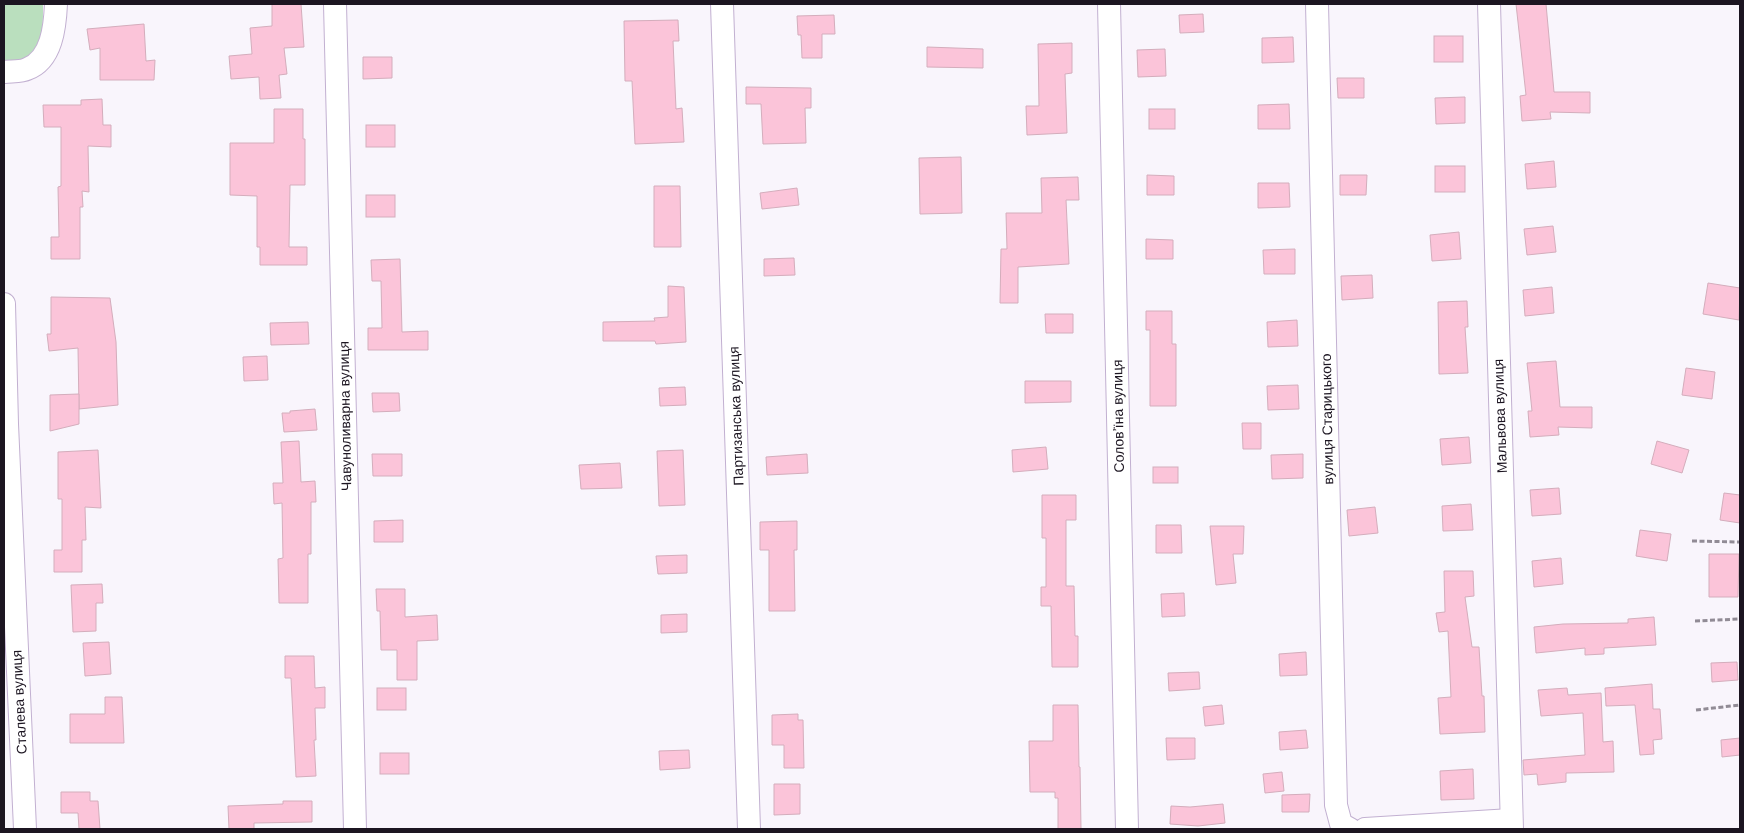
<svg xmlns="http://www.w3.org/2000/svg" width="1744" height="833" font-family="Arial,sans-serif">
	<style>
		.green { fill: #badfbe }
		.building { fill: #fbc4d9; stroke: #d4adbc }
		.lines { fill: none; stroke-linecap: round; stroke-linejoin: round }
		.street-casing { stroke: #c2b0d1; stroke-width: 24 }
		.path { stroke: #918b95; stroke-width: 3; stroke-dasharray: 5 2.5; stroke-linecap: butt }
		.street { stroke: #fff; stroke-width: 22 }
		.labels { text-anchor: middle; stroke-width: 4; stroke-linejoin: round; paint-order: stroke }
		.street-label { font-size: 14px; fill: #1c1521; stroke: #fff }
	</style>
	<rect width="100%" height="100%" fill="#f9f5fc"/>
	<!-- green -->
	<path class="green" d="M4 4H43C43 30 44 41 24 61L4 62Z"/>
	<!-- building -->
	<g class="building">
		<polygon points="272,4 301,4 304,47 284,48 287,74 279,75 281,98 260,99 259,77 231,79 229,56 252,54 250,28 272,26"/>
		<polygon points="1516,4 1546,4 1554,92 1590,92 1590,113 1550,112 1551,119 1522,121 1520,96 1526,95"/>
		<polygon points="1203,14 1204,32 1180,33 1179,15"/>
		<polygon points="834,15 835,34 822,34 822,58 802,58 801,35 798,35 797,16"/>
		<polygon points="678,20 679,41 673,41 676,109 682,108 684,142 635,144 632,81 625,81 624,21"/>
		<polygon points="144,24 146,61 155,60 154,80 100,80 100,48 90,50 87,29"/>
		<rect x="1434" y="36" width="29" height="26"/>
		<polygon points="1293,37 1294,62 1262,63 1262,38"/>
		<polygon points="1072,43 1072,73 1065,74 1067,133 1027,135 1026,106 1039,106 1038,44"/>
		<polygon points="927,47 983,49 983,68 927,67"/>
		<polygon points="1165,49 1166,76 1138,77 1137,50"/>
		<polygon points="363,57 392,57 392,78 363,79"/>
		<polygon points="1337,78 1364,78 1364,98 1338,98"/>
		<polygon points="746,87 811,88 811,108 805,108 806,143 763,144 761,104 746,104"/>
		<polygon points="1465,97 1465,123 1436,124 1435,98"/>
		<polygon points="102,99 103,125 111,125 111,147 88,146 89,192 82,191 83,207 80,207 80,259 51,259 51,237 59,237 58,187 61,186 61,127 44,127 43,105 81,105 81,100"/>
		<polygon points="1289,104 1290,129 1258,129 1258,105"/>
		<polygon points="274,109 303,109 303,139 305,139 305,185 290,185 289,247 307,247 307,265 260,265 260,247 257,247 257,196 230,195 230,143 274,143"/>
		<rect x="1149" y="109" width="26" height="20"/>
		<rect x="366" y="125" width="29" height="22"/>
		<polygon points="961,157 962,213 920,214 919,158"/>
		<polygon points="1554,161 1556,187 1527,189 1525,164"/>
		<rect x="1435" y="166" width="30" height="26"/>
		<polygon points="1147,175 1174,176 1174,195 1147,195"/>
		<polygon points="1340,175 1367,175 1366,195 1340,195"/>
		<polygon points="1078,177 1079,200 1066,200 1069,264 1018,267 1018,303 1000,303 1001,249 1007,249 1006,213 1042,213 1041,178"/>
		<polygon points="1258,183 1289,183 1290,207 1258,208"/>
		<polygon points="654,186 680,186 681,247 654,247"/>
		<polygon points="797,188 799,205 762,209 760,193"/>
		<rect x="366" y="195" width="29" height="22"/>
		<polygon points="1553,226 1556,252 1527,255 1524,229"/>
		<polygon points="1459,232 1461,259 1432,261 1430,235"/>
		<polygon points="1146,239 1173,240 1173,259 1146,259"/>
		<polygon points="1295,249 1295,274 1264,274 1263,250"/>
		<polygon points="794,258 795,275 764,276 764,259"/>
		<polygon points="400,259 402,332 428,331 428,350 368,350 368,328 382,328 381,281 372,281 371,260"/>
		<polygon points="1372,275 1373,298 1342,300 1341,276"/>
		<polygon points="1708,283 1740,288 1739,320 1703,314"/>
		<polygon points="668,286 684,287 686,342 656,344 655,341 603,341 603,322 655,321 654,318 668,317"/>
		<polygon points="1552,287 1554,313 1525,316 1523,290"/>
		<polygon points="51,297 110,298 116,342 118,405 79,409 78,348 49,351 47,334 51,334"/>
		<polygon points="1467,301 1468,327 1465,327 1468,373 1439,374 1438,302"/>
		<polygon points="1146,311 1172,311 1172,344 1176,344 1176,406 1150,406 1150,330 1146,330"/>
		<polygon points="1045,314 1073,314 1073,333 1046,333"/>
		<polygon points="1297,320 1298,346 1268,347 1267,322"/>
		<polygon points="308,322 309,344 271,345 270,323"/>
		<polygon points="267,356 268,380 244,381 243,357"/>
		<polygon points="1556,361 1560,407 1592,407 1592,428 1558,427 1559,435 1530,437 1528,411 1532,411 1527,363"/>
		<polygon points="1686,368 1715,372 1712,399 1682,395"/>
		<polygon points="1025,381 1071,381 1071,402 1025,403"/>
		<polygon points="1298,385 1299,409 1268,410 1267,386"/>
		<polygon points="685,387 686,405 660,406 659,388"/>
		<polygon points="372,393 399,393 400,411 373,412"/>
		<polygon points="79,394 79,424 50,431 50,395"/>
		<polygon points="315,409 317,430 284,432 282,413 290,413 290,411"/>
		<polygon points="1242,423 1261,423 1261,449 1243,449"/>
		<polygon points="1469,437 1471,463 1442,465 1440,439"/>
		<polygon points="299,441 301,482 315,481 316,502 311,502 311,554 308,554 308,603 279,603 278,559 283,558 282,503 274,504 273,483 283,483 281,442"/>
		<polygon points="1657,441 1689,450 1682,473 1651,464"/>
		<polygon points="1046,447 1048,469 1013,472 1012,450"/>
		<polygon points="98,450 101,508 85,507 86,540 82,540 82,572 54,572 54,550 62,550 62,499 58,499 58,452"/>
		<polygon points="683,450 685,505 659,506 657,451"/>
		<polygon points="372,454 402,454 402,476 373,476"/>
		<polygon points="807,454 808,473 767,475 766,457"/>
		<polygon points="1303,454 1303,478 1272,479 1271,455"/>
		<polygon points="620,463 622,488 581,489 579,465"/>
		<rect x="1153" y="467" width="25" height="16"/>
		<polygon points="1559,488 1561,514 1532,516 1530,490"/>
		<polygon points="1724,493 1740,495 1740,523 1720,520"/>
		<polygon points="1042,495 1076,495 1076,520 1066,520 1066,586 1074,586 1075,636 1078,636 1078,667 1052,667 1051,606 1041,606 1041,587 1046,587 1046,538 1042,538"/>
		<polygon points="1471,504 1473,530 1443,531 1442,506"/>
		<polygon points="1375,507 1378,533 1349,536 1347,510"/>
		<polygon points="403,520 403,542 374,542 374,521"/>
		<polygon points="797,521 797,550 794,550 795,611 769,611 769,550 760,550 760,522"/>
		<polygon points="1156,525 1181,525 1182,553 1156,553"/>
		<polygon points="1210,526 1244,526 1243,554 1233,554 1236,583 1216,585"/>
		<polygon points="1640,530 1671,534 1667,561 1636,556"/>
		<polygon points="1709,554 1739,554 1738,597 1709,597"/>
		<polygon points="687,555 687,573 658,574 656,556"/>
		<polygon points="1561,558 1563,584 1534,587 1532,561"/>
		<polygon points="1444,571 1473,571 1474,596 1465,597 1472,647 1479,647 1482,696 1484,696 1485,732 1440,734 1438,698 1451,697 1448,631 1439,632 1436,613 1445,612"/>
		<polygon points="102,584 103,603 96,603 96,631 73,632 71,585"/>
		<polygon points="376,589 405,589 405,617 437,615 438,640 417,641 417,680 397,680 397,650 381,650 380,611 377,611"/>
		<polygon points="1184,593 1185,616 1162,617 1161,594"/>
		<polygon points="687,614 687,632 661,633 661,615"/>
		<polygon points="1654,617 1656,645 1604,648 1604,654 1585,655 1585,648 1536,653 1534,627 1563,624 1628,623 1628,619"/>
		<polygon points="109,642 111,674 85,676 83,643"/>
		<polygon points="1306,652 1307,675 1280,676 1279,654"/>
		<polygon points="285,656 314,656 315,688 325,687 325,708 315,708 316,740 314,740 316,776 296,777 291,678 285,678"/>
		<polygon points="1737,662 1738,680 1712,682 1711,663"/>
		<polygon points="1199,672 1200,689 1169,691 1168,673"/>
		<polygon points="1652,684 1653,709 1660,709 1662,739 1653,740 1654,754 1640,755 1635,705 1606,706 1605,688"/>
		<rect x="377" y="688" width="29" height="22"/>
		<polygon points="1567,688 1568,695 1601,693 1603,742 1613,741 1614,772 1566,773 1566,782 1538,785 1537,774 1524,775 1523,760 1585,755 1583,713 1541,716 1538,690"/>
		<polygon points="105,697 122,697 124,743 70,743 70,714 105,714"/>
		<polygon points="1053,705 1078,705 1079,767 1080,767 1081,829 1058,829 1058,798 1055,798 1055,792 1030,792 1029,741 1053,741"/>
		<polygon points="1222,705 1224,724 1205,726 1203,707"/>
		<polygon points="798,714 798,720 803,720 804,768 784,768 784,745 772,745 772,715"/>
		<polygon points="1306,730 1308,748 1280,750 1279,732"/>
		<polygon points="1166,738 1195,738 1195,759 1167,760"/>
		<polygon points="1740,738 1740,755 1722,757 1721,740"/>
		<polygon points="689,750 690,768 660,770 659,751"/>
		<rect x="380" y="753" width="29" height="21"/>
		<polygon points="1473,769 1474,799 1441,800 1440,771"/>
		<polygon points="1282,772 1284,791 1265,793 1263,774"/>
		<polygon points="774,784 800,784 800,814 774,815"/>
		<polygon points="61,792 90,792 90,801 98,801 100,829 79,829 78,813 61,813"/>
		<polygon points="1310,794 1309,812 1282,812 1282,795"/>
		<polygon points="283,801 312,801 312,822 254,823 254,829 229,829 228,806 283,804"/>
		<polygon points="1223,804 1225,823 1198,826 1170,824 1171,806 1190,807"/>
	</g>
	<g class="lines">
		<defs>
			<g id="street">
				<polyline points="335,4 355,829"/>
				<polyline points="722,4 749,829"/>
				<polyline points="1109,4 1127,829"/>
				<polyline points="1317,4 1336,805 1341,824 1350,829"/>
				<polyline points="1489,4 1512,829"/>
				<path d="M4 72C11 71 21 72 27 69 52 60 55 26 56 4"/>
				<polyline points="4,304 7,424 25,829"/>
				<polyline points="1365,829 1511,820"/>
			</g>
		</defs>
		<!-- street casing -->
		<use href="#street" class="street-casing"/>
		<!-- path -->
		<g class="path">
			<polyline points="1692,541 1740,542"/>
			<polyline points="1695,621 1740,619"/>
			<polyline points="1696,710 1740,705"/>
		</g>
		<!-- street -->
		<use href="#street" class="street"/>
	</g>
	<g class="labels">
		<!-- street labels -->
		<g class="street-label">
			<text transform="translate(345 416) rotate(-91)" y="5">Чавуноливарна вулиця</text>
			<text transform="translate(736 416) rotate(-92)" y="5">Партизанська вулиця</text>
			<text transform="translate(1118 416) rotate(-91)" y="5">Соловʼїна вулиця</text>
			<text transform="translate(1500 416) rotate(-92)" y="5">Мальвова вулиця</text>
			<text transform="translate(1327 419) rotate(-91)" y="5">вулиця Старицького</text>
			<text transform="translate(19 702) rotate(-93)" y="5">Сталева вулиця</text>
		</g>
	</g>
	<!-- border -->
	<rect width="1744" height="833" fill="none" stroke="#1c1521" stroke-width="10"/>
</svg>
